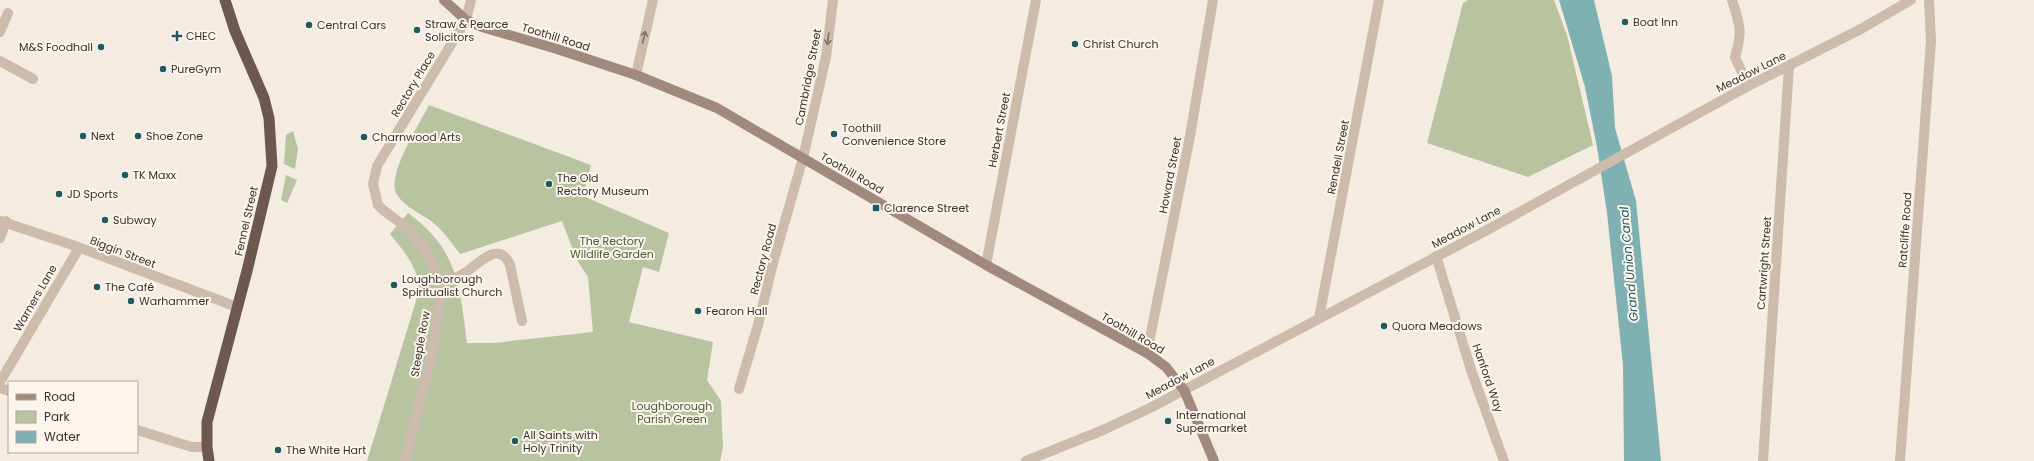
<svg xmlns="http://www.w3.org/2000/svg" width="2034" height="461" font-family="Poppins,sans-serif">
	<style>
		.green { fill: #b8c4a0 }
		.water { fill: #7fb0b2 }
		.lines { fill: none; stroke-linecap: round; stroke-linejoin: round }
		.pedestrian { stroke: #cdbbac; stroke-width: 10 }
		.minor { stroke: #cdbbac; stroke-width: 10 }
		.tertiary { stroke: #cdbbac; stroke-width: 10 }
		.secondary { stroke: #a18a7d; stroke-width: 10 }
		.trunk { stroke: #6c584f; stroke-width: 11 }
		.oneway { stroke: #7d6f65 }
		.poi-dot { fill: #1f5a5e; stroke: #fbf5ee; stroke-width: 1.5 }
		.labels { text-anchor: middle; stroke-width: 4; stroke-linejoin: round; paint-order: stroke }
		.poi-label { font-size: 11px; fill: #3b302b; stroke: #fbf5ee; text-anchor: start }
		.street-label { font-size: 11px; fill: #3b302b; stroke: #fbf5ee }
		.park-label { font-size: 11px; fill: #4a5a2e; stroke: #fbf5ee }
		.water-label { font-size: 12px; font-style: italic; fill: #1f5a5e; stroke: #fbf5ee }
	</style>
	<rect width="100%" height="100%" fill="#f4ebe1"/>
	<!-- green -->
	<g class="green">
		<polygon points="1468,0 1554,0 1567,35 1593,145 1528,177 1427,143 1463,3"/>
		<path d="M429 105 591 165 583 196 669 233 659 272 643 267 629 322 713 342 707 380 721 401 723 448 720 461H367L419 291C417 265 406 254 390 234L408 213C458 249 460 287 467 343H493L593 332 588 277 577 260 562 221 460 254C451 242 443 230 431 221 420 213 405 207 397 195 385 177 420 123 429 105Z"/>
		<polygon points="293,131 298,149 295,169 284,164 286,135"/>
		<polygon points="286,175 297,180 287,203 281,200"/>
	</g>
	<!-- water -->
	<polygon class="water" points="1559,0 1594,0 1612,76 1615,128 1636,201 1661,461 1624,461 1623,365 1607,213 1597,147 1585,87"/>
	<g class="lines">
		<!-- pedestrian -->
		<g class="pedestrian">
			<polyline points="0,238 6,221"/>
			<polyline points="0,382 79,248"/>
			<polyline points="0,388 9,391"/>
		</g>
		<!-- minor -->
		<g class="minor">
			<path d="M1732 0C1740 25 1743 31 1735 57L1748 86"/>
			<polyline points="0,32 8,13"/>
			<polyline points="0,61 33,79"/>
			<polyline points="636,75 653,0"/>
			<polyline points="0,221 70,244 237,307"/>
			<polyline points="1436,256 1472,373 1504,461"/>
			<polyline points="986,265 1036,0"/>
			<path d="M439 282C449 280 458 278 466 272 479 264 499 239 510 265L522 321"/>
			<polyline points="1319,318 1379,0"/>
			<polyline points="1147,353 1190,136 1213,0"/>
			<polyline points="739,389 758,325 773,263 803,158 826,57 833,0"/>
			<polyline points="137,430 192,447 207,447"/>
			<polyline points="405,461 433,350 439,305 439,282 430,258 409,229 383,210 378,205 373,184 377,166 466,20 471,0"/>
			<polyline points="1763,461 1789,66"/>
			<polyline points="1900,461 1931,41 1929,0"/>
		</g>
		<!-- tertiary -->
		<polyline class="tertiary" points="1026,461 1103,430 1150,408 1489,229 1657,136 1748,86 1861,29 1911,0"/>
		<!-- secondary -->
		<polyline class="secondary" points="444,0 466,20 482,27 557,49 636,75 717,108 986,265 1147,353 1166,367 1184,390 1214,461"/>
		<!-- trunk -->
		<polyline class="trunk" points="209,461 207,447 207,422 247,271 272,166 269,118 264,98 235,31 225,0"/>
	</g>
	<!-- one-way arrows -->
	<defs><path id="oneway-shaft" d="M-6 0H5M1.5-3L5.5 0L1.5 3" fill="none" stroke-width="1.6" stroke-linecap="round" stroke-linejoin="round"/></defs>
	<g class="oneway">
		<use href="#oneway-shaft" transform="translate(644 37) rotate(-77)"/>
		<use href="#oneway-shaft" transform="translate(828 39) rotate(98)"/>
	</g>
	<!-- markers -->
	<g class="poi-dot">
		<circle cx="1625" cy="22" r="4"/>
		<circle cx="309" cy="25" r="4"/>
		<circle cx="417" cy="30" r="4"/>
		<path d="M175 30h4v4h4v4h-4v4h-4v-4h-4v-4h4z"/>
		<circle cx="1075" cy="44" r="4"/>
		<circle cx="101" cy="47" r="4"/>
		<circle cx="163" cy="69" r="4"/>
		<circle cx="834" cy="134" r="4"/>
		<circle cx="83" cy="136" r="4"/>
		<circle cx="138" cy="136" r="4"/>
		<circle cx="364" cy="137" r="4"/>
		<circle cx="125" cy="175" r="4"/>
		<circle cx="549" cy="184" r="4"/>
		<circle cx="59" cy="194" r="4"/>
		<rect x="872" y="204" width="8" height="8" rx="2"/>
		<circle cx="105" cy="220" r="4"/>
		<circle cx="394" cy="285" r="4"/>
		<circle cx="97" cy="287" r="4"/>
		<circle cx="131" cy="301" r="4"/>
		<circle cx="698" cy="311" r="4"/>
		<circle cx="1384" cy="326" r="4"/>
		<circle cx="1168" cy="421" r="4"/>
		<circle cx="515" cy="441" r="4"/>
		<circle cx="278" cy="450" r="4"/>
	</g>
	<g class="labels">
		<!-- poi labels -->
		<g class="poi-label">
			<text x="1633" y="26">Boat Inn</text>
			<text x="425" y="28">Straw &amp; Pearce<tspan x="425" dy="13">Solicitors</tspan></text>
			<text x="317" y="29">Central Cars</text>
			<text x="186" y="40">CHEC</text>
			<text x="1083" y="48">Christ Church</text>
			<text x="93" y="51" text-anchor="end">M&amp;S Foodhall</text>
			<text x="171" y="73">PureGym</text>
			<text x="842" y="132">Toothill<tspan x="842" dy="13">Convenience Store</tspan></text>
			<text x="91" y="140">Next</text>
			<text x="146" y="140">Shoe Zone</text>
			<text x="372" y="141">Charnwood Arts</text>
			<text x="133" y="179">TK Maxx</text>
			<text x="557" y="182">The Old<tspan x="557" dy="13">Rectory Museum</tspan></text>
			<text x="67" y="198">JD Sports</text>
			<text x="884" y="212">Clarence Street</text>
			<text x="113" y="224">Subway</text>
			<text x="402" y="283">Loughborough<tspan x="402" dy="13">Spiritualist Church</tspan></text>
			<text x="105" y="291">The Café</text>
			<text x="139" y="305">Warhammer</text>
			<text x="706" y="315">Fearon Hall</text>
			<text x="1392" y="330">Quora Meadows</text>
			<text x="1176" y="419">International<tspan x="1176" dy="13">Supermarket</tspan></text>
			<text x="523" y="439">All Saints with<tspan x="523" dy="13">Holy Trinity</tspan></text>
			<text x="286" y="454">The White Hart</text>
		</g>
		<!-- street labels -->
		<g class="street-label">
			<text transform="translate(556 37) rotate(17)" y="4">Toothill Road</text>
			<text transform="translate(1751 72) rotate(-27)" y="4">Meadow Lane</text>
			<text transform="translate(808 77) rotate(-79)" y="4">Cambridge Street</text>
			<text transform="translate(413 84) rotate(-59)" y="4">Rectory Place</text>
			<text transform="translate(999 130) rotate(-79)" y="4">Herbert Street</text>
			<text transform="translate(1338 157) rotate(-79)" y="4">Rendell Street</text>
			<text transform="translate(852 173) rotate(30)" y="4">Toothill Road</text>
			<text transform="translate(1170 175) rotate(-79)" y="4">Howard Street</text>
			<text transform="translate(246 221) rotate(-77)" y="4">Fennel Street</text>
			<text transform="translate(1466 227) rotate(-28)" y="4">Meadow Lane</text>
			<text transform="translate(1905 230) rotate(-86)" y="4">Ratcliffe Road</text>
			<text transform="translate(123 252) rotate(21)" y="4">Biggin Street</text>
			<text transform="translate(763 259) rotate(-75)" y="4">Rectory Road</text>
			<text transform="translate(1764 263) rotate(-86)" y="4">Cartwright Street</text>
			<text transform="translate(35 298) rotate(-60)" y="4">Warners Lane</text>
			<text transform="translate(1133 333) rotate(30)" y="4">Toothill Road</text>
			<text transform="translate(420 344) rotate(-80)" y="4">Steeple Row</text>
			<text transform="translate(1180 378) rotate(-28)" y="4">Meadow Lane</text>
			<text transform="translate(1488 378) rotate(71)" y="4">Hanford Way</text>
		</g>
		<!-- park labels -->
		<g class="park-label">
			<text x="612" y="245">The Rectory<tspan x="612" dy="13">Wildlife Garden</tspan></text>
			<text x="672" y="410">Loughborough<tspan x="672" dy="13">Parish Green</tspan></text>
		</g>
		<!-- water labels -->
		<g class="water-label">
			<text transform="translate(1629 264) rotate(-95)" y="4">Grand Union Canal</text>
		</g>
	</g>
	<!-- legend -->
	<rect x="8" y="381" width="130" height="72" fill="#fbf5ee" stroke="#aea6a0"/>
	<rect x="16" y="394" width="20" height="6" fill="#a18a7d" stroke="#aea6a0"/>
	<text x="44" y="401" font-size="12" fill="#3b302b">Road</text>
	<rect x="16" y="411" width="20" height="12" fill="#b8c4a0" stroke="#aea6a0"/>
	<text x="44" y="421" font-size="12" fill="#3b302b">Park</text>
	<rect x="16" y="431" width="20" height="12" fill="#7fb0b2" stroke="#aea6a0"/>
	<text x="44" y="441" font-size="12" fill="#3b302b">Water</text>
</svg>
